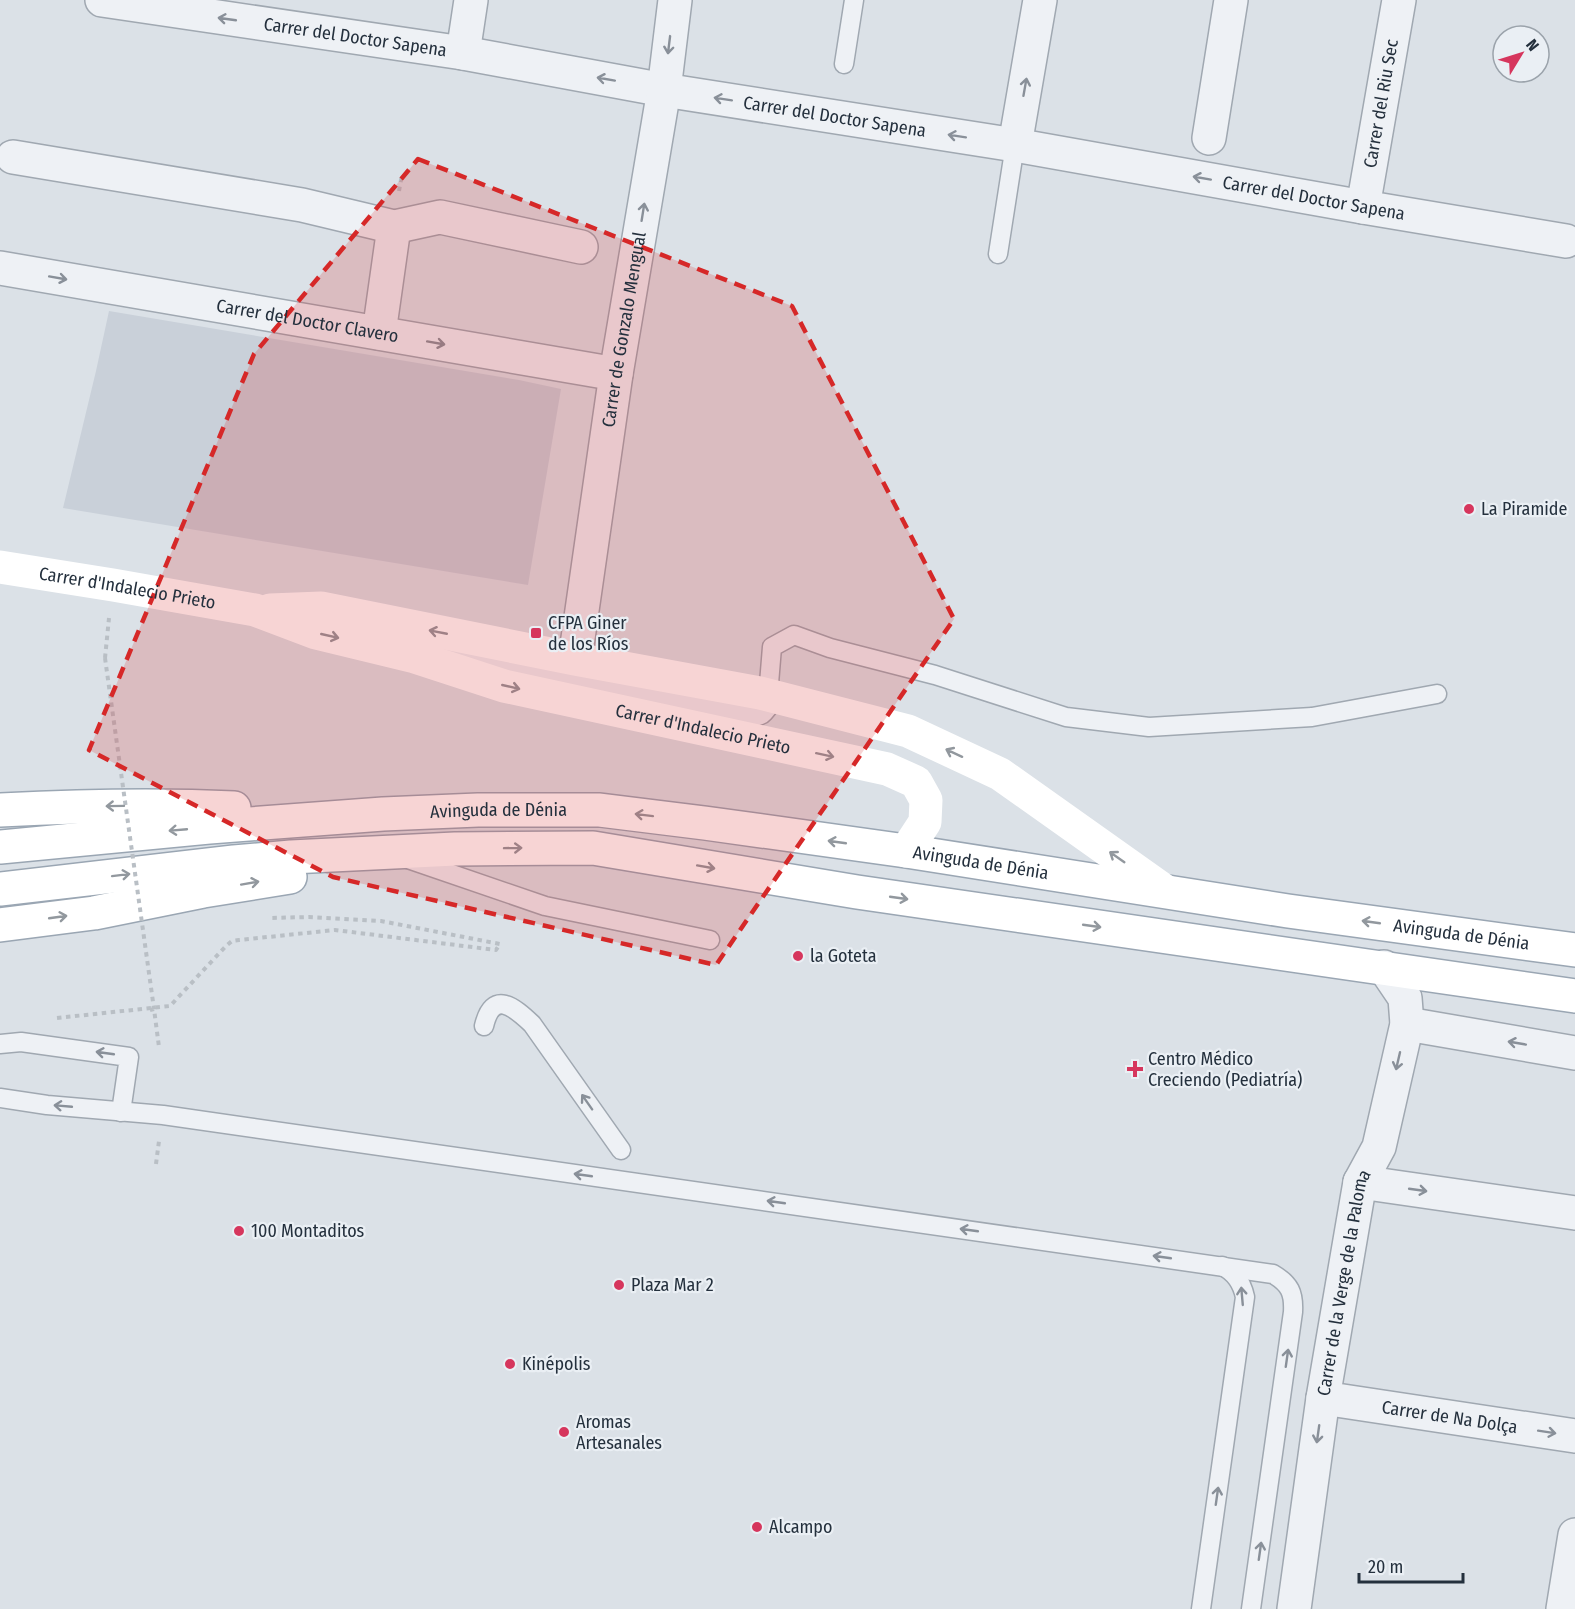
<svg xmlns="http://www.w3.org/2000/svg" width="1575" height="1609" font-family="'Fira Sans Condensed',sans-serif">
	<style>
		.built { fill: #c9d0d9 }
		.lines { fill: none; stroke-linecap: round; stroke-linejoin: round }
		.lane-casing { stroke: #a0a8b1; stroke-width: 21 }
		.street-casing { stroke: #a0a8b1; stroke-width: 36 }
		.primary-casing { stroke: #9aa6b3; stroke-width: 36 }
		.path { stroke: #b9bfc5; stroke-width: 4; stroke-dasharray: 4.5 4.5; stroke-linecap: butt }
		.lane { stroke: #eef1f5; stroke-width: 18 }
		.street { stroke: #eef1f5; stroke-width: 33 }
		.secondary { stroke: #fff; stroke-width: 33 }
		.primary { stroke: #fff; stroke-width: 33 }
		.path-bridge { stroke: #b9bfc5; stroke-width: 4; stroke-dasharray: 4.5 4.5; stroke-linecap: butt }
		.oneway { stroke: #899099 }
		.oneway2 { stroke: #92989e }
		.marked { fill: #d62828; fill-opacity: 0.2; stroke: #d62828; stroke-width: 4.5; stroke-dasharray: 12 8; stroke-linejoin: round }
		.poi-dot { fill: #d6365d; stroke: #eaeff4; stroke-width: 2 }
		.labels { text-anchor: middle; stroke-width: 4.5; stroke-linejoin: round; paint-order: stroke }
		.street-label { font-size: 18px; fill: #24303d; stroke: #eaeff4 }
		.poi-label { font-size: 18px; fill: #24303d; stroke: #eaeff4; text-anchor: start }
	</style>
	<rect width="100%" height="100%" fill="#dbe1e7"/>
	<!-- built -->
	<polygon class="built" points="109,311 519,380 561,389 528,585 63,508 96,371"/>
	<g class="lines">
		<defs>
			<g id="lane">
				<polyline points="844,64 854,0"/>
				<polyline points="998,254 1015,145"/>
				<polyline points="768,696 772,647 794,635 830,648 935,675 1066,717 1149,727 1312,717 1437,694"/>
				<polyline points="408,859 545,906 710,940"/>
				<path d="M484 1026C493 989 514 1007 532 1024L621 1150"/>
				<polyline points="0,1044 21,1042 129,1057 121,1112"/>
				<path d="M0 1098 47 1105 163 1115 1273 1274C1290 1284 1294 1293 1293 1312L1251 1609"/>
				<path d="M1201 1609 1245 1297C1242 1283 1235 1272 1222 1266"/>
			</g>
			<g id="street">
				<path id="s1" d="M102 0 463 53 664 90 1015 145 1363 207 1566 241"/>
				<polyline points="463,53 471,0"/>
				<polyline points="1209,138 1231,0"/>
				<polyline points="1015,145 1040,0"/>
				<polyline points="13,157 302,205 394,227 440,217 581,247"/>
				<path id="s2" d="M1363 207 1399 0"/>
				<path id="s3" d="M0 268 616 374"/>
				<polyline points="379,333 394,227"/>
				<polyline points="426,657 481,658 572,673 743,713 758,708 768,696"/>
				<path id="s4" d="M575 659 616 374 664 90 675 0"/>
				<polyline points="1407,1024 1575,1053"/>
				<polyline points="1360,1182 1575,1213"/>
				<path id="s5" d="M1323 1398 1575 1436"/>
				<path id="s6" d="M1294 1609 1323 1398 1360 1182 1379 1147 1407 1024 1405 998 1384 967"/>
				<polyline points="1563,1609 1575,1535"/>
			</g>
			<g id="primary">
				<path d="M0 810C78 806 156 804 234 808"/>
				<path id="s8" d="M0 847 209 827 383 814 478 810H600L705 823 906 851 1288 911 1575 950"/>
				<polyline points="0,889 234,862 291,857 455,849 593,848 857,892 1575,996"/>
				<polyline points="0,925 94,913 203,891 290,877"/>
			</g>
		</defs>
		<!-- lane casing -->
		<use href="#lane" class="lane-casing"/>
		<!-- street casing -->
		<use href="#street" class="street-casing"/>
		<!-- primary casing -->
		<use href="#primary" class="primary-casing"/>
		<!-- path -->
		<g class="path">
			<polyline points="399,191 402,174"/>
			<polyline points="105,658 109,618"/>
			<polyline points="150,1010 154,1009 159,1047"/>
			<polyline points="57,1018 170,1006 226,946 232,941 239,940 335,930 496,950 500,944 381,921 309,917 269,918"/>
			<polyline points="156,1164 159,1141"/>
		</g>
		<!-- lane -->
		<use href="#lane" class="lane"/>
		<!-- street -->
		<use href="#street" class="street"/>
		<!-- secondary -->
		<g class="secondary">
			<path id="s7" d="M0 567 113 585 255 610 316 633 415 657 504 686 887 769 916 782 926 800 925 822 906 851"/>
			<polyline points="270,610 321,608 575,659 760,693 908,731 1000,774 1165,891"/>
		</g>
		<!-- primary -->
		<use href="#primary" class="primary"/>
		<!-- path-bridge -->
		<polyline class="path-bridge" points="105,658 154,1009"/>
	</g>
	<!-- one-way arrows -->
	<defs><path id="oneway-shaft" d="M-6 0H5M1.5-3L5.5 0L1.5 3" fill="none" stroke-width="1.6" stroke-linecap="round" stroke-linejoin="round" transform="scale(1.5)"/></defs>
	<g class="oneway">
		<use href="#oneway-shaft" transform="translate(227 19) rotate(-172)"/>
		<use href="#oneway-shaft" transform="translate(669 45) rotate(97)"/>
		<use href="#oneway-shaft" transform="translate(606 79) rotate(-170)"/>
		<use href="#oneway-shaft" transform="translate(1025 87) rotate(-80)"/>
		<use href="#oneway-shaft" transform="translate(723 99) rotate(-171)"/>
		<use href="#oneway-shaft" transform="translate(957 136) rotate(-171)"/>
		<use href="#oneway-shaft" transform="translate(1202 178) rotate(-170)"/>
		<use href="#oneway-shaft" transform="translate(643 212) rotate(-81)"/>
		<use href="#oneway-shaft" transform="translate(58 278) rotate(10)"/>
		<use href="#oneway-shaft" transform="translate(436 343) rotate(10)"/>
		<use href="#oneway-shaft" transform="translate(1517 1043) rotate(-170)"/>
		<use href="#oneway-shaft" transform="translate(105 1053) rotate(-172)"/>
		<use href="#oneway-shaft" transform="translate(1398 1061) rotate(103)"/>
		<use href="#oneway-shaft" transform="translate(587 1102) rotate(-125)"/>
		<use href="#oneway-shaft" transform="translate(63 1106) rotate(-175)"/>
		<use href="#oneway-shaft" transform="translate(583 1175) rotate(-172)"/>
		<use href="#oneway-shaft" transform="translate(1418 1190) rotate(8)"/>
		<use href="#oneway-shaft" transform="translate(776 1202) rotate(-172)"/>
		<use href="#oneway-shaft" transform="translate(969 1230) rotate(-172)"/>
		<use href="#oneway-shaft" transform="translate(1162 1257) rotate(-172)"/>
		<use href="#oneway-shaft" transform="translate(1242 1296) rotate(-95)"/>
		<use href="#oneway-shaft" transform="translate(1287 1358) rotate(-82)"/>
		<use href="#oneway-shaft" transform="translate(1547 1432) rotate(9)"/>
		<use href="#oneway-shaft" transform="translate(1318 1434) rotate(98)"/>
		<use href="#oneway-shaft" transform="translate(1217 1496) rotate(-82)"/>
		<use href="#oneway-shaft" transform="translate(1260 1551) rotate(-82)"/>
	</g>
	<g class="oneway2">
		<use href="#oneway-shaft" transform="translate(438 632) rotate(-169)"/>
		<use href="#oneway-shaft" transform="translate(330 636) rotate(13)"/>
		<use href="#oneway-shaft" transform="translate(511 687) rotate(13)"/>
		<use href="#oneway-shaft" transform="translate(954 753) rotate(-155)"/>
		<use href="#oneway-shaft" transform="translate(825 755) rotate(12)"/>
		<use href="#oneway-shaft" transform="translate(115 806) rotate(179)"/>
		<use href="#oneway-shaft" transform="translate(644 815) rotate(-173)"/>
		<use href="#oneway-shaft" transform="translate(178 830) rotate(175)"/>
		<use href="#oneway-shaft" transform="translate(837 842) rotate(-172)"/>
		<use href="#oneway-shaft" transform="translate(513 848) rotate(-1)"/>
		<use href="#oneway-shaft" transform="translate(1117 857) rotate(-145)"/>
		<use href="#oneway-shaft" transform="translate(706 867) rotate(10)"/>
		<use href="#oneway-shaft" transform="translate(121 875) rotate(-7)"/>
		<use href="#oneway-shaft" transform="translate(250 883) rotate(-10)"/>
		<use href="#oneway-shaft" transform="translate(899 898) rotate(8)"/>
		<use href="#oneway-shaft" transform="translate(58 917) rotate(-8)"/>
		<use href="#oneway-shaft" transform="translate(1371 922) rotate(-172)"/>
		<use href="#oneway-shaft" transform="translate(1092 926) rotate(8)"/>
	</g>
	<!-- marked area -->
	<path class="marked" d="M418 159 792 306 954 619 716 965 333 877 89 750 254 354Z"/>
	<!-- markers -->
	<g class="poi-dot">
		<circle cx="1469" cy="509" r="6"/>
		<rect x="530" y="627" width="12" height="12" rx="3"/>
		<circle cx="798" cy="956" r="6"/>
		<path d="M1132 1060h6v6h6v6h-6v6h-6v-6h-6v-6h6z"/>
		<circle cx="239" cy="1231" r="6"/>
		<circle cx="619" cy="1285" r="6"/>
		<circle cx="510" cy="1364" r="6"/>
		<circle cx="564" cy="1432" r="6"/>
		<circle cx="757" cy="1527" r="6"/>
	</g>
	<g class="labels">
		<!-- street labels -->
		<g class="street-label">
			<text dy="6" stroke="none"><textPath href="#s1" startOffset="256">Carrer del Doctor Sapena</textPath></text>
			<text dy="6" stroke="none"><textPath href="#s2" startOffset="105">Carrer del Riu Sec</textPath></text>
			<text dy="6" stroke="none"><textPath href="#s1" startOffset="742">Carrer del Doctor Sapena</textPath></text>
			<text dy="6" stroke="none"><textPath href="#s1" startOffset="1228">Carrer del Doctor Sapena</textPath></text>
			<text dy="6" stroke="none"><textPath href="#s3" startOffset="312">Carrer del Doctor Clavero</textPath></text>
			<text dy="6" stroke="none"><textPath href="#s4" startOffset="333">Carrer de Gonzalo Mengual</textPath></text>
			<text dy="6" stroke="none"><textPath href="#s7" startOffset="129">Carrer d'Indalecio Prieto</textPath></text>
			<text dy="6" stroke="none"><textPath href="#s7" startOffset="723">Carrer d'Indalecio Prieto</textPath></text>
			<text dy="6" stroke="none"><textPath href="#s8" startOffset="500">Avinguda de Dénia</textPath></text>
			<text dy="6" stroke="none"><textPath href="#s8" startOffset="986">Avinguda de Dénia</textPath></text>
			<text dy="6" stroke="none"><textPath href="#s8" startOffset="1472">Avinguda de Dénia</textPath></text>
			<text dy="6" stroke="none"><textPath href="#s6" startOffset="330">Carrer de la Verge de la Paloma</textPath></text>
			<text dy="6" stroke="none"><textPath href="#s5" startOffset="128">Carrer de Na Dolça</textPath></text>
		</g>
		<!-- poi labels -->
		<g class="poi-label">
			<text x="1481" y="515">La Piramide</text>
			<text x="548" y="629">CFPA Giner<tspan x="548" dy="21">de los Ríos</tspan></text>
			<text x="810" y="962">la Goteta</text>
			<text x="1148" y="1065">Centro Médico<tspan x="1148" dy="21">Creciendo (Pediatría)</tspan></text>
			<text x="251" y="1237">100 Montaditos</text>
			<text x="631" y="1291">Plaza Mar 2</text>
			<text x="522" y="1370">Kinépolis</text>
			<text x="576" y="1428">Aromas<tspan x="576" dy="21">Artesanales</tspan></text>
			<text x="769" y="1533">Alcampo</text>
		</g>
	</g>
	<!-- north arrow -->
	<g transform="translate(1521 54) rotate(52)"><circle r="28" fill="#eaeff4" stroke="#9ba3ab" stroke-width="1.5"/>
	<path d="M0-4.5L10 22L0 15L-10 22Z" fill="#d6365d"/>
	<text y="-9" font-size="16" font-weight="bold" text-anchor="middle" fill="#24303d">N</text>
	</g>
	<!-- scale -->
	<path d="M1359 1573v9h104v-9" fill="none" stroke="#24303d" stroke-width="3"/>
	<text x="1368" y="1573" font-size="18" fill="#24303d" stroke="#eaeff4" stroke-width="4.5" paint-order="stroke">20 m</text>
</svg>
